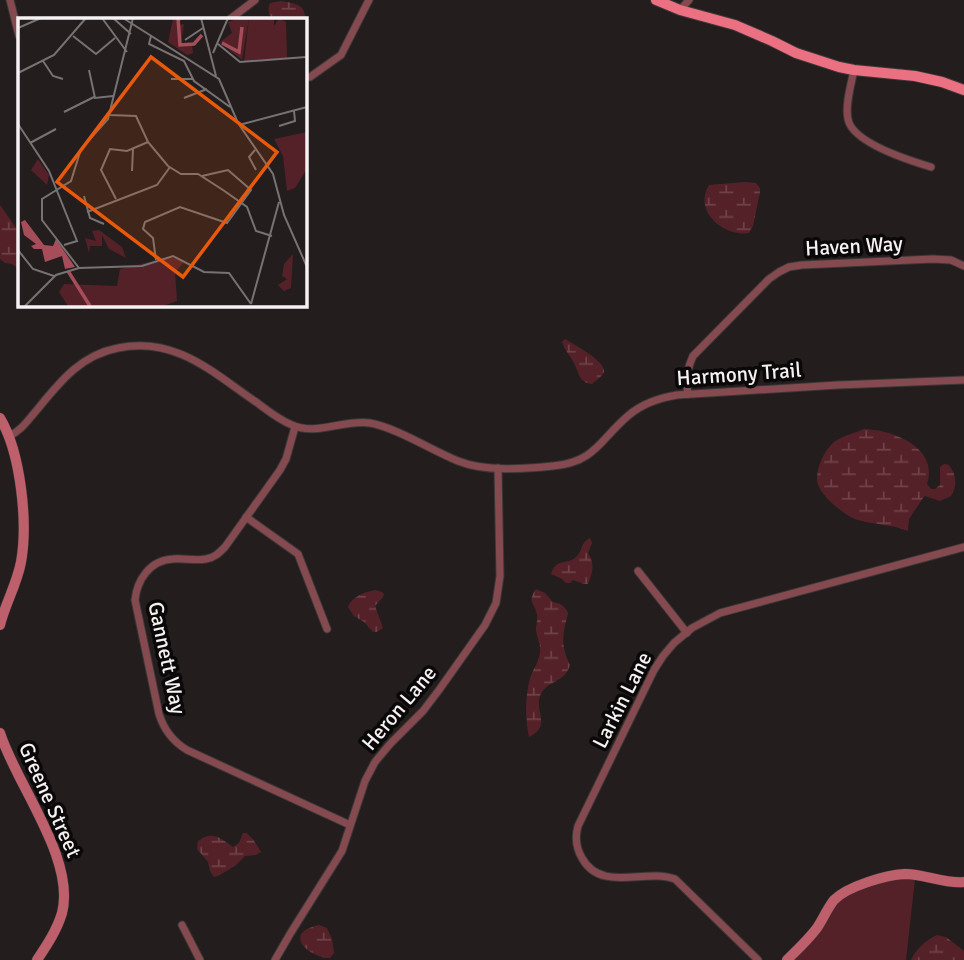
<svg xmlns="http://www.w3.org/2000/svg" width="964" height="960" font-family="Signika,sans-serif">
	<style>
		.grass { fill: #552129 }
		.wetland { fill: url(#wetland-marsh) }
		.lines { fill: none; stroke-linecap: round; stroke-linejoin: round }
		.street-casing { stroke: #3c3737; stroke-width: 9 }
		.secondary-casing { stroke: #3c3737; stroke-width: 11 }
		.primary-casing { stroke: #3c3737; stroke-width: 12 }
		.street { stroke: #844a50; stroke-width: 7 }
		.secondary { stroke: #be606c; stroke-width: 10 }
		.primary { stroke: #eb7081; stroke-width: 10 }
		.labels { text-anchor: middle; stroke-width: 7; stroke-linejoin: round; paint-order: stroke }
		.street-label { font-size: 21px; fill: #f6f2f3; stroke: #0a0808 }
		.inset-river { fill: none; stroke: #a64d5a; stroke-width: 3.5 }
		.inset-road { fill: none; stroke: #777273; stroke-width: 2 }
		.view { fill: #e8590c; fill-opacity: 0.15; stroke: #e8590c; stroke-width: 3.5 }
		.inset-edge { fill: none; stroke: #f6f2f3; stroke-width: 3.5 }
	</style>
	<defs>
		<pattern id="wetland-marsh" width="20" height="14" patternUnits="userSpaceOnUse" patternTransform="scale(1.75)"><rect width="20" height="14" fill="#552129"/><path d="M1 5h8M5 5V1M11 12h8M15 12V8" fill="none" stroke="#6e4248"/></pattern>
	</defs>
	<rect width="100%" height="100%" fill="#231d1d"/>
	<!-- grass -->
	<polygon class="grass" points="899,878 915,879 906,960 794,960 835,904 861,888"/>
	<!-- wetland -->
	<g class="wetland">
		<path d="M281 1C291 3 304 3 305 16L303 19C289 19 262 26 270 3Z"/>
		<path d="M745 182 756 183 760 188V192L753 226 749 233C723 237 693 211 709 185Z"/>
		<polygon points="0,205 19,232 19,269 12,264 5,263 0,259"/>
		<path d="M565 339C573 344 606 361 604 372 602 377 595 381 592 384 579 383 579 373 574 363 570 355 565 351 562 342Z"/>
		<path d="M864 429C893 430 939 447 927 484L931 489H935L940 485V467L944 464 949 465C956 475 958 485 951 496L940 501 925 496 923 498 909 519 908 531C892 524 872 525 855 519 843 514 819 495 817 481 816 468 824 451 834 442 842 436 855 433 864 429Z"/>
		<path d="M590 538 592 543 588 553C595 564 593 572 588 584H584L573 580 570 583H566L562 579 551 574C556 557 568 566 577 556 584 549 579 544 590 538Z"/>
		<path d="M536 589 545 593 553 602C560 603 565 606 568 613 563 634 560 644 570 665 564 683 550 680 542 692 531 709 554 725 529 737 525 718 525 697 530 678 533 669 539 662 540 652 541 645 537 638 536 630 536 625 538 619 537 614 534 602 527 602 536 589Z"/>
		<path d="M375 590 382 592 384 594 383 597 375 606 383 628 377 632H373L364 622 354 616 348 607C351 597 365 592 375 590Z"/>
		<path d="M243 833H246C253 837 257 846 261 852L256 855 245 856 235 866 218 876 214 877 210 871 208 862 197 849 198 841C212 830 221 838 233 847L239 843Z"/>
		<path d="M319 925 327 928 332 939 334 953 330 958C309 958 281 933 319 925Z"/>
		<path d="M937 935 946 937 964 951V960H911C916 949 926 940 937 935Z"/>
	</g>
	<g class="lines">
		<defs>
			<g id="street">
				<polyline points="10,0 19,36"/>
				<polyline points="680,10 689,0"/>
				<polyline points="230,19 255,0"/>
				<path d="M854 70C851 85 845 105 848 119 852 143 911 161 931 167"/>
				<polyline points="310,77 341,55 369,0"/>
				<path d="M688 394C685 379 687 370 693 356L769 279 779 272 789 267 802 265 933 259 951 260 964 266"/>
				<path d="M295 427 286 459 280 470 225 547C219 553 214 558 206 559 195 561 184 558 173 559 150 560 137 580 135 600L159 714C164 730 172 741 187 750L350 825"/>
				<path d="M9 436C21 431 28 420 36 411 59 383 80 355 118 348 175 336 212 372 256 402 267 410 279 420 292 425 316 436 345 419 370 423 397 428 431 450 458 461 485 472 524 469 553 466 596 462 600 439 629 415 643 403 659 398 677 395L838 385 964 380"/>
				<polyline points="246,517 298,554 327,629"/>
				<polyline points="638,571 687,633"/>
				<polyline points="182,925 200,960"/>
				<polyline points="275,960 290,934 342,851 365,781 375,762 390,744 423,711 439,690 485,625 496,603 500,576 498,468"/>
				<path d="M758 960 675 879C645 868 601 893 582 858 576 848 575 837 578 826L654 670 663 656 674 643 692 628 720 613 964 547"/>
			</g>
			<g id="secondary">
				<path d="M0 418C21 453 28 523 21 562 17 584 5 604 0 625"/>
				<path d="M0 733C16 784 76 859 62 913 57 930 47 945 37 960"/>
				<path d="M787 960C797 950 808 940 817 928 823 919 827 909 834 900 848 886 886 875 905 874 925 874 944 884 964 882"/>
			</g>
			<polyline id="primary" points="656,0 680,10 735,25 772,41 796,53 839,67 854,70 915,76 942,82 964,90"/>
		</defs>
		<!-- street casing -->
		<use href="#street" class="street-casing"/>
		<!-- secondary casing -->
		<use href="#secondary" class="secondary-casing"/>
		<!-- primary casing -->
		<use href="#primary" class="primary-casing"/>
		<!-- street -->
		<use href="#street" class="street"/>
		<!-- secondary -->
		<use href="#secondary" class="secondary"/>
		<!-- primary -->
		<use href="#primary" class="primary"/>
	</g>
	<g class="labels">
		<!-- street labels -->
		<g class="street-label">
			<text transform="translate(854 246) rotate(-3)" y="7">Haven Way</text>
			<text transform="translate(739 374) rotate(-4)" y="7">Harmony Trail</text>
			<text transform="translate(167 658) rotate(78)" y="7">Gannett Way</text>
			<text transform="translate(622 700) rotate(-63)" y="7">Larkin Lane</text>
			<text transform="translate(399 708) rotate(-50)" y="7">Heron Lane</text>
			<text transform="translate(50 800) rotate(66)" y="7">Greene Street</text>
		</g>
	</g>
	<!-- overview -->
	<g transform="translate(18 18)">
		<rect width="289" height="289" fill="#231d1d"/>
		<path d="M153 239 166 244 157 254 159 283 145 288H50L41 274 46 266 99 268 102 251Z" fill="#552129"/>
		<path d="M221 0H231L224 42 202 24 214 15 210 4ZM155 1H166L159 5V11L162 15 161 7 166 6 163 27 174 26 175 35 169 37 150 24ZM289 114V151L277 170 269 173 265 138 256 121ZM20 141 31 157 29 167 13 152ZM81 212 104 229 108 240 91 231 84 217V228H72L71 235 67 220 78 223 74 213ZM275 236 273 270 266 273 260 267 269 261 264 258 266 246Z" fill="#552129"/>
		<path d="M231 0H256V8L261 0 268 4 269 40 226 43Z" fill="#552129"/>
		<path d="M7 202 26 227 35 228 38 221 57 249 47 251 44 238 27 244 24 231H16L13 228 18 226 6 217 3 204Z" fill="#a64d5a"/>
		<path class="inset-river" d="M160 0 162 27 176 26 184 17M204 25 221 34 224 9M50 253 72 288"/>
		<path class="inset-road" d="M84 0 109 34M95 0 113 16M105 0 201 61 220 105 255 156 266 197 289 249M183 0 198 58M0 10 23 0M55 18 78 36 97 20M133 18 131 26 166 43 176 63 212 89M167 22 185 10M200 26 222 44 288 39M195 35 210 0M25 43 35 58 45 61M71 52 77 80 95 78M0 55 36 37 68 0M153 61H175M166 80 189 71M46 94 76 79M92 97 118 98 130 124 150 148 163 156H180L205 172 229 189 238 213 254 218M0 106 31 153 59 223 46 227M221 107 289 89M261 108 277 103 276 93M12 125 38 111M237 132 231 139 238 152M114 153 115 131M66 178 72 200 86 206M98 181 83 152 92 131 109 133 130 124M69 194 139 167 152 149M0 232 15 251 36 258M138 242 135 220 125 211 127 204 162 189 209 205 233 172 210 152 184 158M61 250 24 202V181L53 163 63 131 90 101 115 0M233 286 261 184M7 288 38 257 61 250 124 248 155 238 186 254 211 255 233 286"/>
		<path class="view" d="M133 39 259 134 165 259 39 164Z"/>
		<rect width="289" height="289" class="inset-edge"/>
	</g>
</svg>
